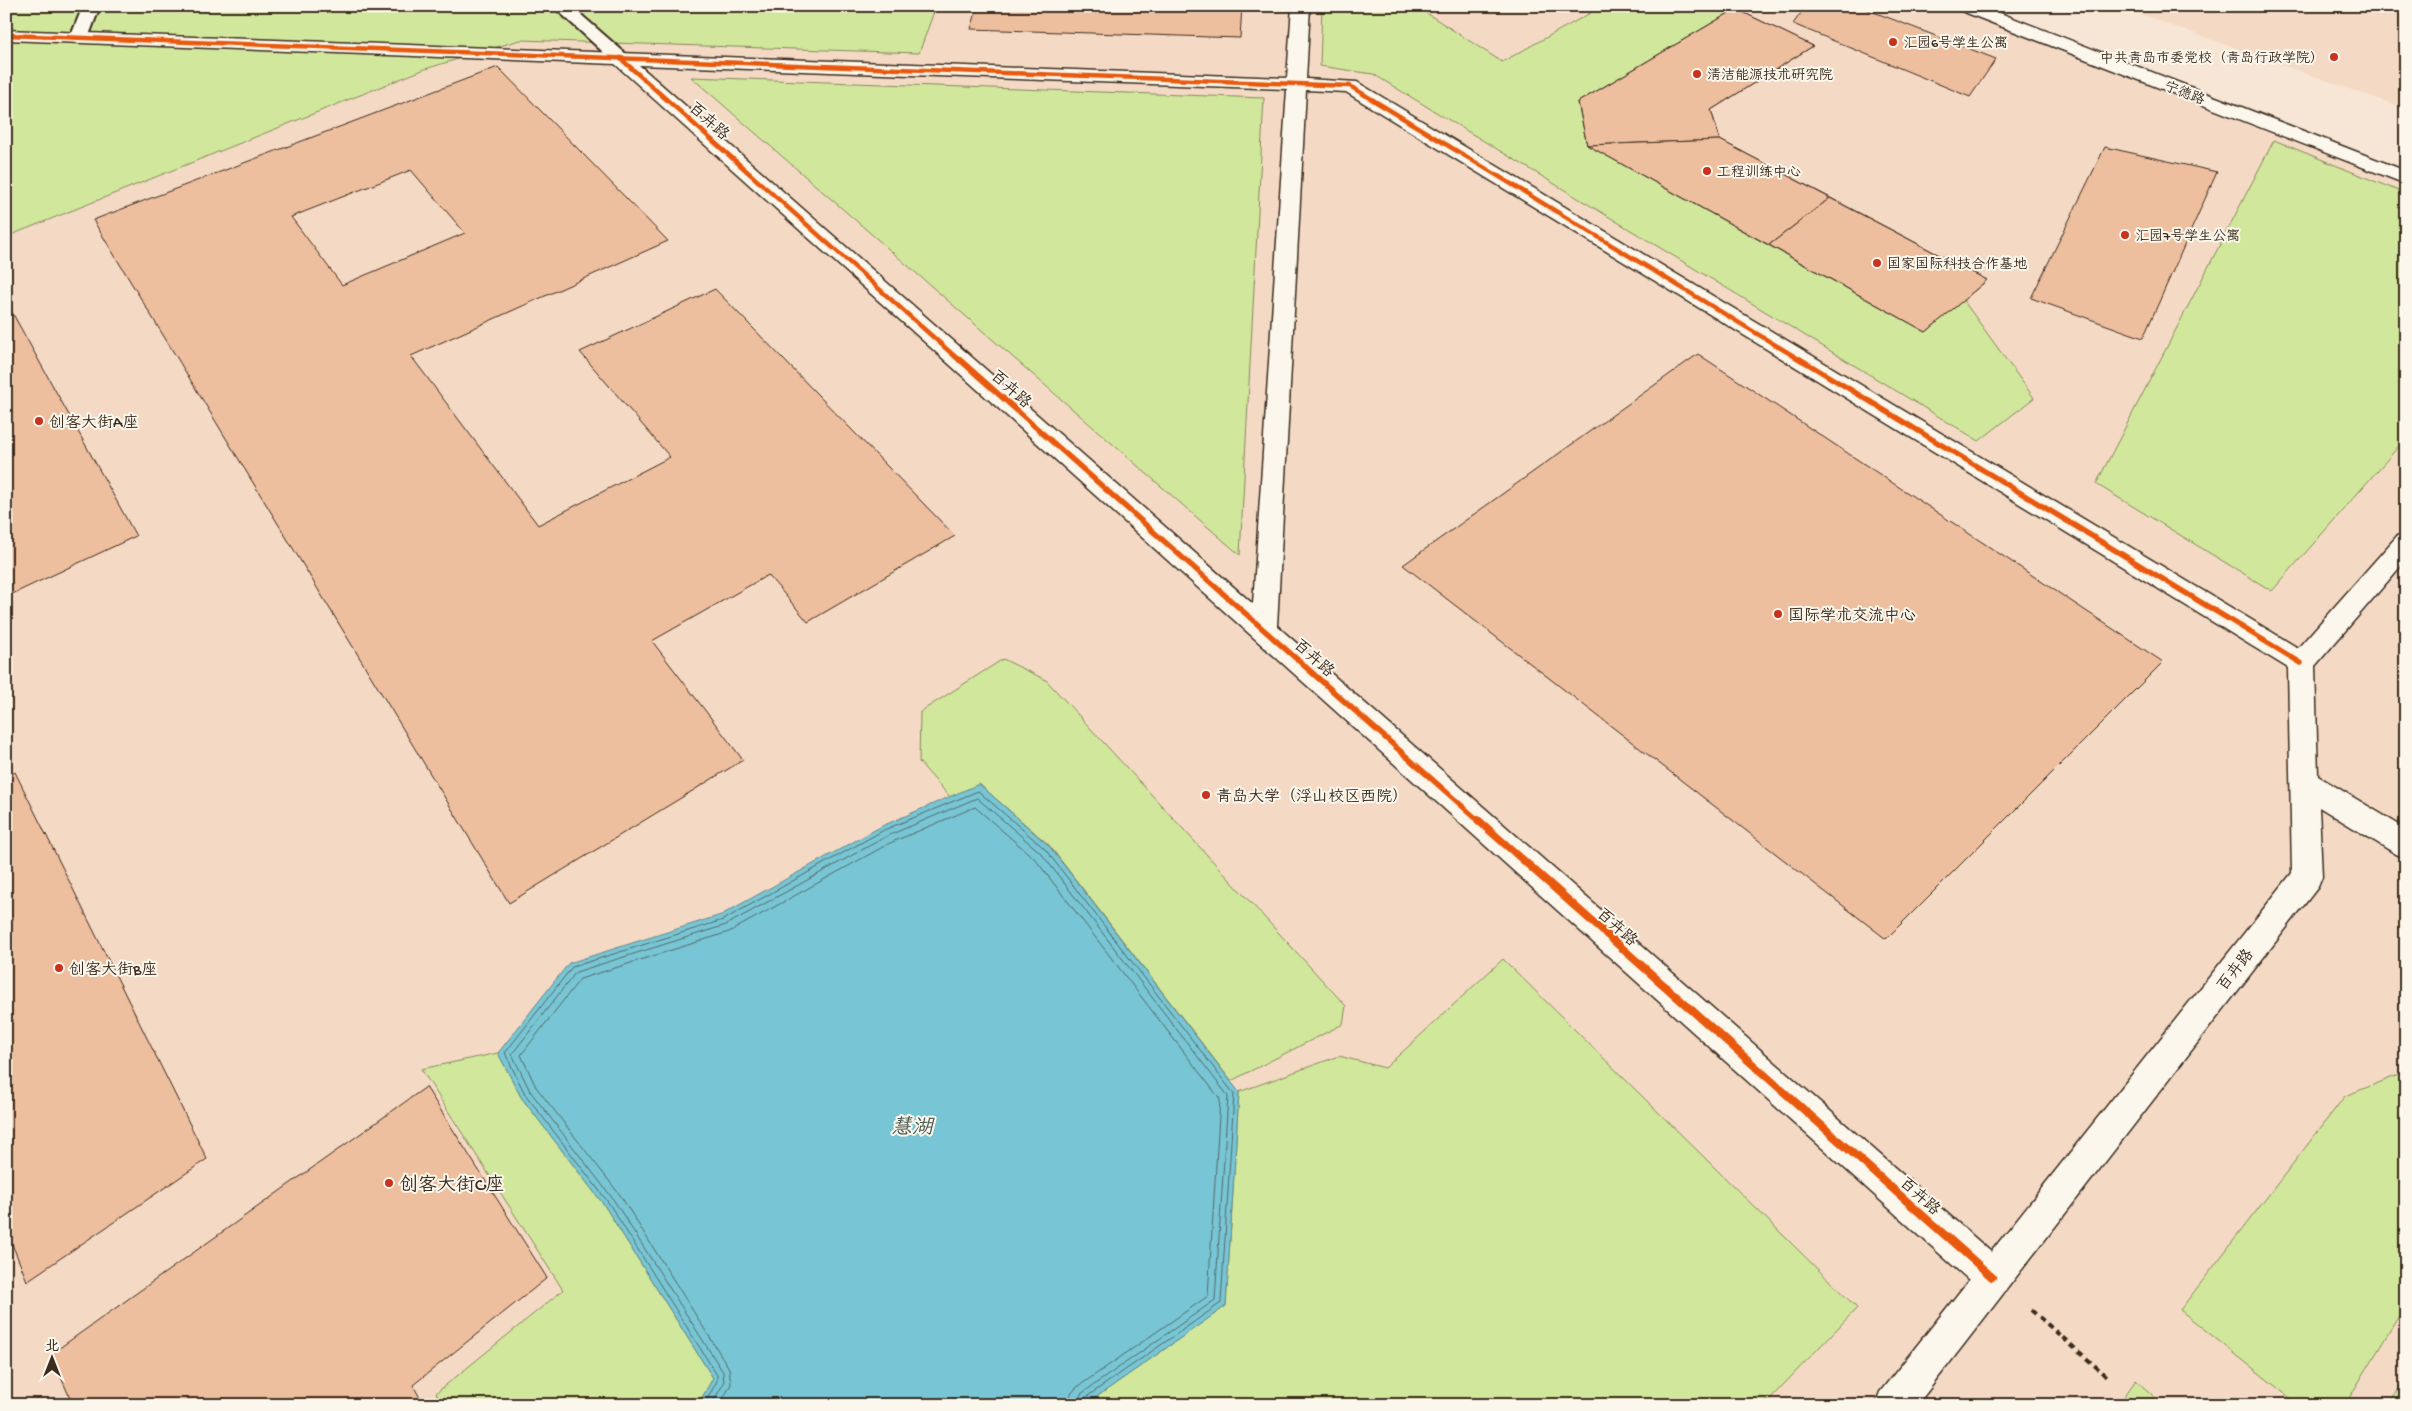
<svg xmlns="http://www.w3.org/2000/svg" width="2412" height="1411" font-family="'Gochi Hand','LXGW WenKai TC',sans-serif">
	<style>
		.built { fill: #f4dac4 }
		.green { fill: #d1e79c; stroke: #86885d }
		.water { fill: #78c6d5; stroke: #60888c }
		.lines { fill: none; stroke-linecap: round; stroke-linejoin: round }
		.shore { stroke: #536867; stroke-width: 1 }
		.building { fill: #eebf9e; stroke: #3b2a1e; fill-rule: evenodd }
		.service-casing { stroke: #3b2a1e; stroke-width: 4 }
		.minor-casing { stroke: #3b2a1e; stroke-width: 3 }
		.tertiary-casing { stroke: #3b2a1e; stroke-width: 3 }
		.path { stroke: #3b2a1e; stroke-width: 4; stroke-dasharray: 6 4.5; stroke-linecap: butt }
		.service { fill: #fbf7ec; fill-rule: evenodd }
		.minor { fill: #fbf7ec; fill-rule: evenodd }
		.tertiary { fill: #fbf7ec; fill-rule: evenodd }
		.cycleway-far2-casing { stroke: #fbf7ec; stroke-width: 7 }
		.cycleway-far1-casing { stroke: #fbf7ec; stroke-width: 9 }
		.cycleway-casing { stroke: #fbf7ec; stroke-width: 11 }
		.cycleway-far2 { stroke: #e8590c; stroke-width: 4.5 }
		.cycleway-far1 { stroke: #e8590c; stroke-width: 5.5 }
		.cycleway { stroke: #e8590c; stroke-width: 8 }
		.poi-dot { fill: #c8321e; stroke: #fbf7ec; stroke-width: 2 }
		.labels { text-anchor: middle; stroke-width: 4; stroke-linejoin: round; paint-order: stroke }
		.far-poi-label { font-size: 14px; fill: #3b2a1e; stroke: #fbf7ec; text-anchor: start }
		.far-street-label { font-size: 14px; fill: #3b2a1e; stroke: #fbf7ec }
		.street-label { font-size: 16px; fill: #3b2a1e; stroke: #fbf7ec }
		.poi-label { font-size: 16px; fill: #3b2a1e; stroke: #fbf7ec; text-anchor: start }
		.near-poi-label { font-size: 19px; fill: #3b2a1e; stroke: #fbf7ec; text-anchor: start }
		.near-water-label { font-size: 21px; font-style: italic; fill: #4d5955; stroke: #fbf7ec }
	</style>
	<rect width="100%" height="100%" fill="#f7e6d5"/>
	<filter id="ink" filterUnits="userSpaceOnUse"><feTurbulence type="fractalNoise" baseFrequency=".02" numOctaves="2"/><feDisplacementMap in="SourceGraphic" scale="10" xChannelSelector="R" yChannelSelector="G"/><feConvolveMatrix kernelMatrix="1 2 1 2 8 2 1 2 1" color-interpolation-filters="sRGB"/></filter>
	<g filter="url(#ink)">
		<!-- built -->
		<g class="built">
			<polygon points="6,6 1946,6 2406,185 2406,1405 6,1405"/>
			<polygon points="2117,6 2406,6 2406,109"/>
		</g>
		<!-- green -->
		<g class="green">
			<polygon points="6,6 936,6 919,53 520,40 425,69 6,237"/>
			<polygon points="1322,6 1436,6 1425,12 1502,62 1603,6 1731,6 1736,9 1578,102 1587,145 1963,300 2034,398 1979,441 1373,74 1320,66"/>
			<polygon points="691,77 1264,98 1240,555"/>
			<polygon points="2274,140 2406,194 2406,438 2272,591 2096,484"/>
			<polygon points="1003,659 1046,680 1346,1006 1343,1024 1231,1081 1049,845 980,785 950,797 919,762 920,712"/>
			<polygon points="1503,959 1857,1308 1764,1405 1085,1405 1226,1306 1239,1092 1339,1056 1385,1068"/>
			<polygon points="498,1053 521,1097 604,1205 713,1378 698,1405 443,1405 436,1393 563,1290 421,1069"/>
			<polygon points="2406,1072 2406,1304 2345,1405 2299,1405 2180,1310 2345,1096"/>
			<polygon points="2406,1377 2406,1405 2389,1405"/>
			<polygon points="2136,1380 2163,1405 2118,1405"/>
		</g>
		<!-- water -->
		<polygon class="water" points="979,784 1049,846 1239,1092 1226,1306 1085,1405 698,1405 713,1378 604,1205 521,1097 498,1053 569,963 721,915 882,826"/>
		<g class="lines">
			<!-- shore -->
			<g class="shore">
				<polyline points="704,1405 717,1381 717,1375 608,1202 525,1094 505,1053 572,967 723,920 884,830 978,791 1045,849 1234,1094 1221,1303 1085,1398 1083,1405"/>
				<polyline points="711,1405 724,1383 723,1372 613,1199 530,1091 512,1054 576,972 726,925 887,836 977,798 1041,853 1228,1096 1215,1300 1081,1394 1076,1405"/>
				<polyline points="720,1405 731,1384 729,1368 620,1195 536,1087 521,1055 580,979 729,932 890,843 975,807 1035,859 1220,1099 1208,1296 1076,1388 1070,1395 1069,1405"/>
			</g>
		</g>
		<!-- building -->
		<g class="building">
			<polygon points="978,6 1242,6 1240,38 971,29"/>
			<polygon points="1806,6 1858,6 1996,59 1970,97 1793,24"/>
			<polygon points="1736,9 1813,46 1711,110 1720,140 1987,280 1926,332 1587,145 1578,102"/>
			<polygon points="1736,9 1813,46 1711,110 1720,140 1587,145 1578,102"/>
			<path d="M498 67 668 241 411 356 538 525 670 457 580 352 715 289 955 536 808 622 768 575 652 641 743 760 509 903 93 220ZM411 170 465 233 342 285 291 217Z"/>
			<polygon points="1720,140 1830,198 1769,245 1587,145"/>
			<polygon points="2105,147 2217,172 2143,338 2031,298"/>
			<polygon points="1830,198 1987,280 1926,332 1769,245"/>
			<polygon points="8,305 136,536 6,597 6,306"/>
			<polygon points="1698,354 2163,662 1886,939 1403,565"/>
			<polygon points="15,772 207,1159 27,1281 6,1229 6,777"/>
			<polygon points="426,1087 547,1278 413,1385 424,1405 73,1405 51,1354"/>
		</g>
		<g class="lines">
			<defs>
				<g id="service">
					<polygon points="83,6 100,6 88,38 85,42 73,42 70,38"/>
					<polygon points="553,6 571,6 626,54 629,58 626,62 614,62"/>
				</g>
				<path id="minor" d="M1292 6H1310L1306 79 1357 82 2298 648 2397 536 2406 533V560L2315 666 2318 776 2406 829V858L2396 854 2319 807 2322 877 2318 887 1917 1405H1875L1880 1392 1969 1280 615 64 6 40V30L1287 78ZM639 65 1287 89 1253 604ZM1306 90 1346 92 2288 668 2292 873 1991 1252 1277 626Z"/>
				<polygon id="tertiary" points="1956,6 1982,6 2406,171 2406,184 1959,10"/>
			</defs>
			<!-- service casing -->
			<use href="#service" class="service-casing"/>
			<!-- minor casing -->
			<use href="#minor" class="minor-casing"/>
			<!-- tertiary casing -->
			<use href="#tertiary" class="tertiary-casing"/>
			<!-- path -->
			<polyline class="path" points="2031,1310 2109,1378"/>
			<!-- service -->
			<use href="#service" class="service"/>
			<!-- minor -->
			<use href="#minor" class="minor"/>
			<!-- tertiary -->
			<use href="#tertiary" class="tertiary"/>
			<defs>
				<g id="cycleway-far2">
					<polyline points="6,35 1350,86 1802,361"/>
					<polyline points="620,58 960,361"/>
				</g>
				<g id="cycleway-far1">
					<polyline points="959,359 1479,821"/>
					<polyline points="1800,359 2301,663"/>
				</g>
				<polyline id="cycleway" points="1478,820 1992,1277"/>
			</defs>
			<!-- cycleway-far2 casing -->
			<use href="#cycleway-far2" class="cycleway-far2-casing"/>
			<!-- cycleway-far1 casing -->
			<use href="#cycleway-far1" class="cycleway-far1-casing"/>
			<!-- cycleway casing -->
			<use href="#cycleway" class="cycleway-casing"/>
			<!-- cycleway-far2 -->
			<use href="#cycleway-far2" class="cycleway-far2"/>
			<!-- cycleway-far1 -->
			<use href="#cycleway-far1" class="cycleway-far1"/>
			<!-- cycleway -->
			<use href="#cycleway" class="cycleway"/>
		</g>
	</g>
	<!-- markers -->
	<g class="poi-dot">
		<circle cx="1893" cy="42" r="5"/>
		<circle cx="2334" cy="57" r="5"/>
		<circle cx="1697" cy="74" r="5"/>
		<circle cx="1707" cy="171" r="5"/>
		<circle cx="2125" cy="235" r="5"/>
		<circle cx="1877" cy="263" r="5"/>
		<circle cx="39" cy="421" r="5"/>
		<circle cx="1778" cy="614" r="5"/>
		<circle cx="1206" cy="795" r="5"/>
		<circle cx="59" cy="968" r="5"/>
		<circle cx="389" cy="1183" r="5"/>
	</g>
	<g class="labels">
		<!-- far-poi labels -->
		<g class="far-poi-label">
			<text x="1903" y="47">汇园6号学生公寓</text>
			<text x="2324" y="62" text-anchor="end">中共青岛市委党校（青岛行政学院）</text>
			<text x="1707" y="79">清洁能源技术研究院</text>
			<text x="1717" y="176">工程训练中心</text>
			<text x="2135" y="240">汇园7号学生公寓</text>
			<text x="1887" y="268">国家国际科技合作基地</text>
		</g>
		<!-- far-street labels -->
		<g class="far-street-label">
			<text transform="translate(2185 92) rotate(21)" y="5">宁德路</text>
		</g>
		<!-- street labels -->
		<g class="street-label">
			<text transform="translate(710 120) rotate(42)" y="6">百卉路</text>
			<text transform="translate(1012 388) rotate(42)" y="6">百卉路</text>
			<text transform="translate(1315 657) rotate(42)" y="6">百卉路</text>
			<text transform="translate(1618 926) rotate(42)" y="6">百卉路</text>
			<text transform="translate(2234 969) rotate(-52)" y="6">百卉路</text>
			<text transform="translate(1921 1195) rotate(42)" y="6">百卉路</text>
		</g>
		<!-- poi labels -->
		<g class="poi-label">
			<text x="49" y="427">创客大街A座</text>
			<text x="1788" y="620">国际学术交流中心</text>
			<text x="1216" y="801">青岛大学（浮山校区西院）</text>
			<text x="69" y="974">创客大街B座</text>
		</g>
		<!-- near-poi labels -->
		<g class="near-poi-label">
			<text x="399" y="1190">创客大街C座</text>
		</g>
		<!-- near-water labels -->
		<g class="near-water-label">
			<text x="912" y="1133">慧湖</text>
		</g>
	</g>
	<!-- margin -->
	<rect width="2412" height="1411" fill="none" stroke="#fbf7ec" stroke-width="25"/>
	<rect x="12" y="12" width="2387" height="1386" fill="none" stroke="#3b2a1e" stroke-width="2" filter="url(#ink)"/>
	<!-- north arrow -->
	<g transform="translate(52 1358)" stroke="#fbf7ec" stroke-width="4" paint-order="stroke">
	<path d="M0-4L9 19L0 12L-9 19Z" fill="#3b2a1e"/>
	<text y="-8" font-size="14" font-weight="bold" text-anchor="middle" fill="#3b2a1e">北</text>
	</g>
</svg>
